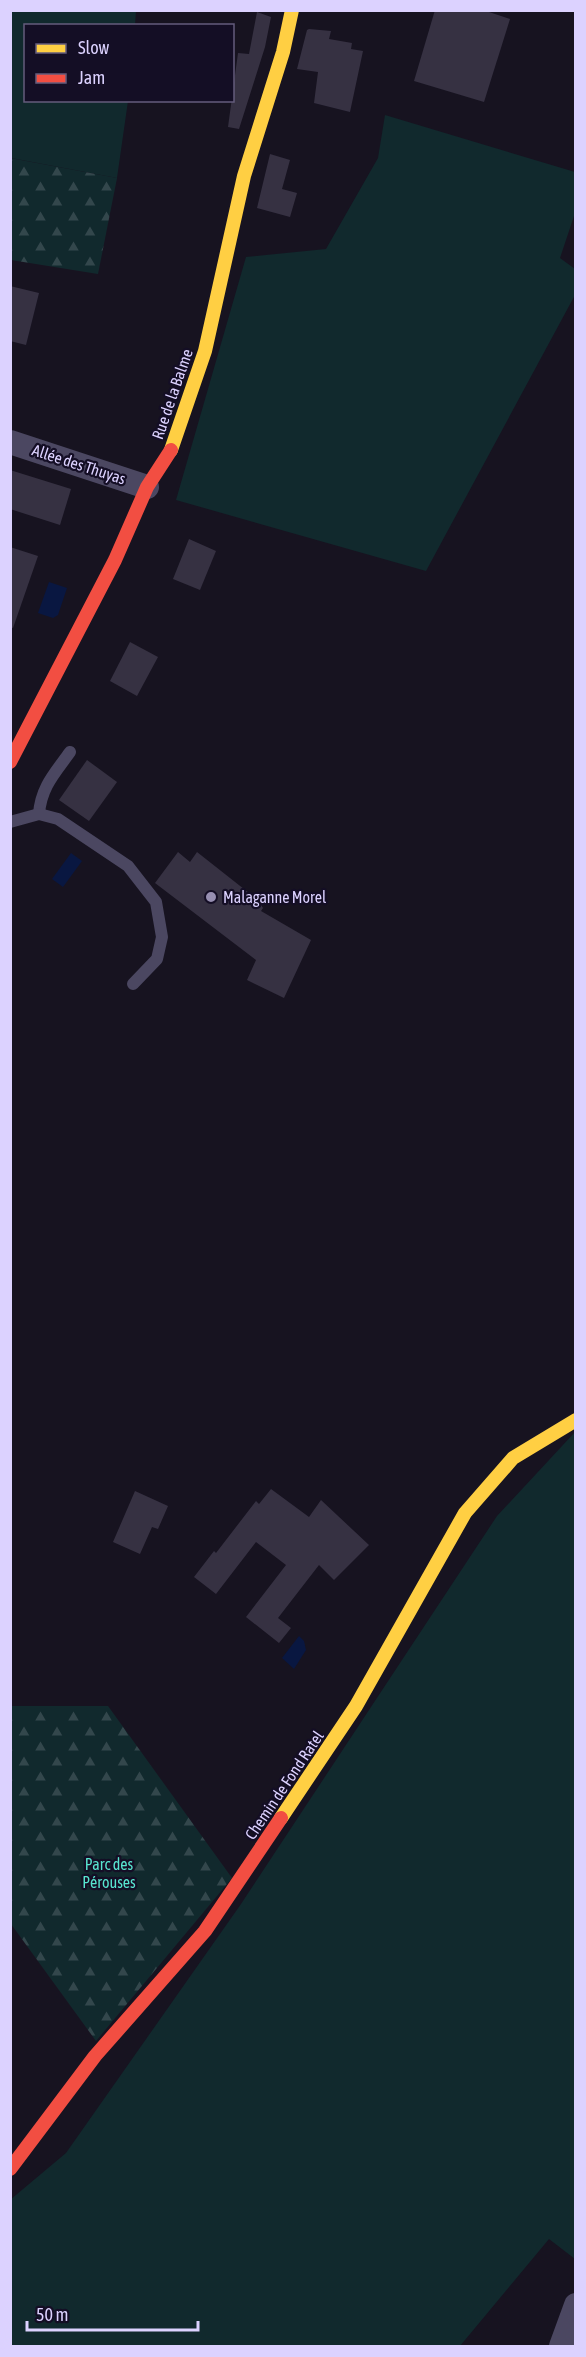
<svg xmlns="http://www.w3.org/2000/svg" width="586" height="2357" font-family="'Asap Condensed',sans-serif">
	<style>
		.grass { fill: #11292d }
		.forest { fill: url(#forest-firs) }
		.water { fill: #091741 }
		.building { fill: #363142 }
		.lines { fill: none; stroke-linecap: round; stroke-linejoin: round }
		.lane { stroke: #4b4761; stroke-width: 12 }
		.street { stroke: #4b4761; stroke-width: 24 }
		.slow { stroke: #ffcf43; stroke-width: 14 }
		.jam { stroke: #f24e42; stroke-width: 14 }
		.poi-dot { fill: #978fb1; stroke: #140e25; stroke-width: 2 }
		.labels { text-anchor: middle; stroke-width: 4.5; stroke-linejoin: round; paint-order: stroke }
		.street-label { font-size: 16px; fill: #dcd2ff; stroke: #140e25 }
		.poi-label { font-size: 16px; fill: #dcd2ff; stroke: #140e25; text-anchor: start }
		.park-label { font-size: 16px; fill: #58e5d0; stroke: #140e25 }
	</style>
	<defs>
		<pattern id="forest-firs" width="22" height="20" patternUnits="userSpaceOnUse" patternTransform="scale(1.5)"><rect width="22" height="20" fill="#11292d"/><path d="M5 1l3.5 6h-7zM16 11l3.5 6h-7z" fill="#33474c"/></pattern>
	</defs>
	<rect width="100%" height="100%" fill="#171320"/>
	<!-- grass -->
	<g class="grass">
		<polygon points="12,10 136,11 135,25 26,26 26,100 128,101 117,178 11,158"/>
		<polygon points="385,115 575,172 575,213 560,258 575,269 575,295 426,571 176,500 246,257 326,249 378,158"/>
		<polygon points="575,1432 575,2259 549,2239 460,2346 11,2346 10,2200 66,2153 241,1904 497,1516"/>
	</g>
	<!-- forest -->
	<g class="forest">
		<polygon points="10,158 117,178 98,274 11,260"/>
		<polygon points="10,1706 108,1706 232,1878 96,2041 11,1924"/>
	</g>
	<!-- water -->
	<g class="water">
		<polygon points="49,582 67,588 58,615 53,618 38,613"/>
		<polygon points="71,853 82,861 63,887 52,879"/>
		<polygon points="299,1636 304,1641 306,1650 294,1669 282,1658"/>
	</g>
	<!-- building -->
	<g class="building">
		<polygon points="435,10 483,10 510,19 484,102 414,81"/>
		<polygon points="257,12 271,17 265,47 239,129 228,127 238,53 249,54"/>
		<polygon points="309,29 331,31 329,39 352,43 351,49 363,51 350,112 314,103 318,72 297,69 307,30"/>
		<polygon points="270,154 290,160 282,189 297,193 290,217 257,208"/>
		<polygon points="10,286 39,293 26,345 10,341"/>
		<polygon points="10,470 71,489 60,525 10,509"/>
		<polygon points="189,539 216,551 200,590 173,579"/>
		<polygon points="10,547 38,556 13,628 10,627"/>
		<polygon points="130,642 158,657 137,696 110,681"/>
		<polygon points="87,760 117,782 89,821 59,800"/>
		<polygon points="178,852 190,862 197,852 258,900 263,908 261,911 311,940 284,998 247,980 256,960 155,883"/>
		<polygon points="271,1489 309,1517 321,1500 369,1545 334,1580 319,1565 278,1618 291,1628 279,1643 246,1617 286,1565 256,1542 216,1594 194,1577 214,1551 216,1553 256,1501 259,1504"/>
		<polygon points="135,1491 168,1506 158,1529 152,1527 140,1554 113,1542"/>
	</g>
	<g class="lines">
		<!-- lane -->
		<g class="lane">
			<path d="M39 814C41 787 55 773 70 752"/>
			<polyline points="10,822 39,814 58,819 128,866 156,902 162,937 157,959 133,984"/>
		</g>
		<!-- street -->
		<g class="street">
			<polyline points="10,442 147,487"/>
			<polyline points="561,2346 576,2305"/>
		</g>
		<!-- slow -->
		<g class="slow">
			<polyline points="171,450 205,351 244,176 283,52 292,10"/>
			<polyline points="281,1818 356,1706 465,1513 513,1458 576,1420"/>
		</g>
		<!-- jam -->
		<g class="jam">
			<polyline points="10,762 115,560 147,487 171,450"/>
			<polyline points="10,2169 95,2056 205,1931 281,1818"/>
		</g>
	</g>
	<!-- markers -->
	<circle class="poi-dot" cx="211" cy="897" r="6"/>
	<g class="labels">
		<!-- street labels -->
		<g class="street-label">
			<text transform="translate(172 394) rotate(-71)" y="6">Rue de la Balme</text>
			<text transform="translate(79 464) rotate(18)" y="6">Allée des Thuyas</text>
			<text transform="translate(284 1785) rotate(-56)" y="6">Chemin de Fond Ratel</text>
		</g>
		<!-- poi labels -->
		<g class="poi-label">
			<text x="223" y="903">Malaganne Morel</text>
		</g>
		<!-- park labels -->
		<g class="park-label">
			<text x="109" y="1870">Parc des<tspan x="109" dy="18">Pérouses</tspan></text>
		</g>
	</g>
	<!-- border -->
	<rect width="586" height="2357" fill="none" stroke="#dcd2ff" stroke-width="24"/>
	<!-- legend -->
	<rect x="24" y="24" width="210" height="78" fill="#140e25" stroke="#645c7c" stroke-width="1.5"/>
	<rect x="36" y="44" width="30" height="9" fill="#ffcf43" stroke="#645c7c" stroke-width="1.5"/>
	<text x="78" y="54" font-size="18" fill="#dcd2ff">Slow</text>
	<rect x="36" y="74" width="30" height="9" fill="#f24e42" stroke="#645c7c" stroke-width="1.5"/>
	<text x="78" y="84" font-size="18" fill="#dcd2ff">Jam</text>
	<!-- scale -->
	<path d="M27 2321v9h171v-9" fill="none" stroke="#dcd2ff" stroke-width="3"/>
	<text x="36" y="2321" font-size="18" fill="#dcd2ff" stroke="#140e25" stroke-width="4.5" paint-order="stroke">50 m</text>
</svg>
